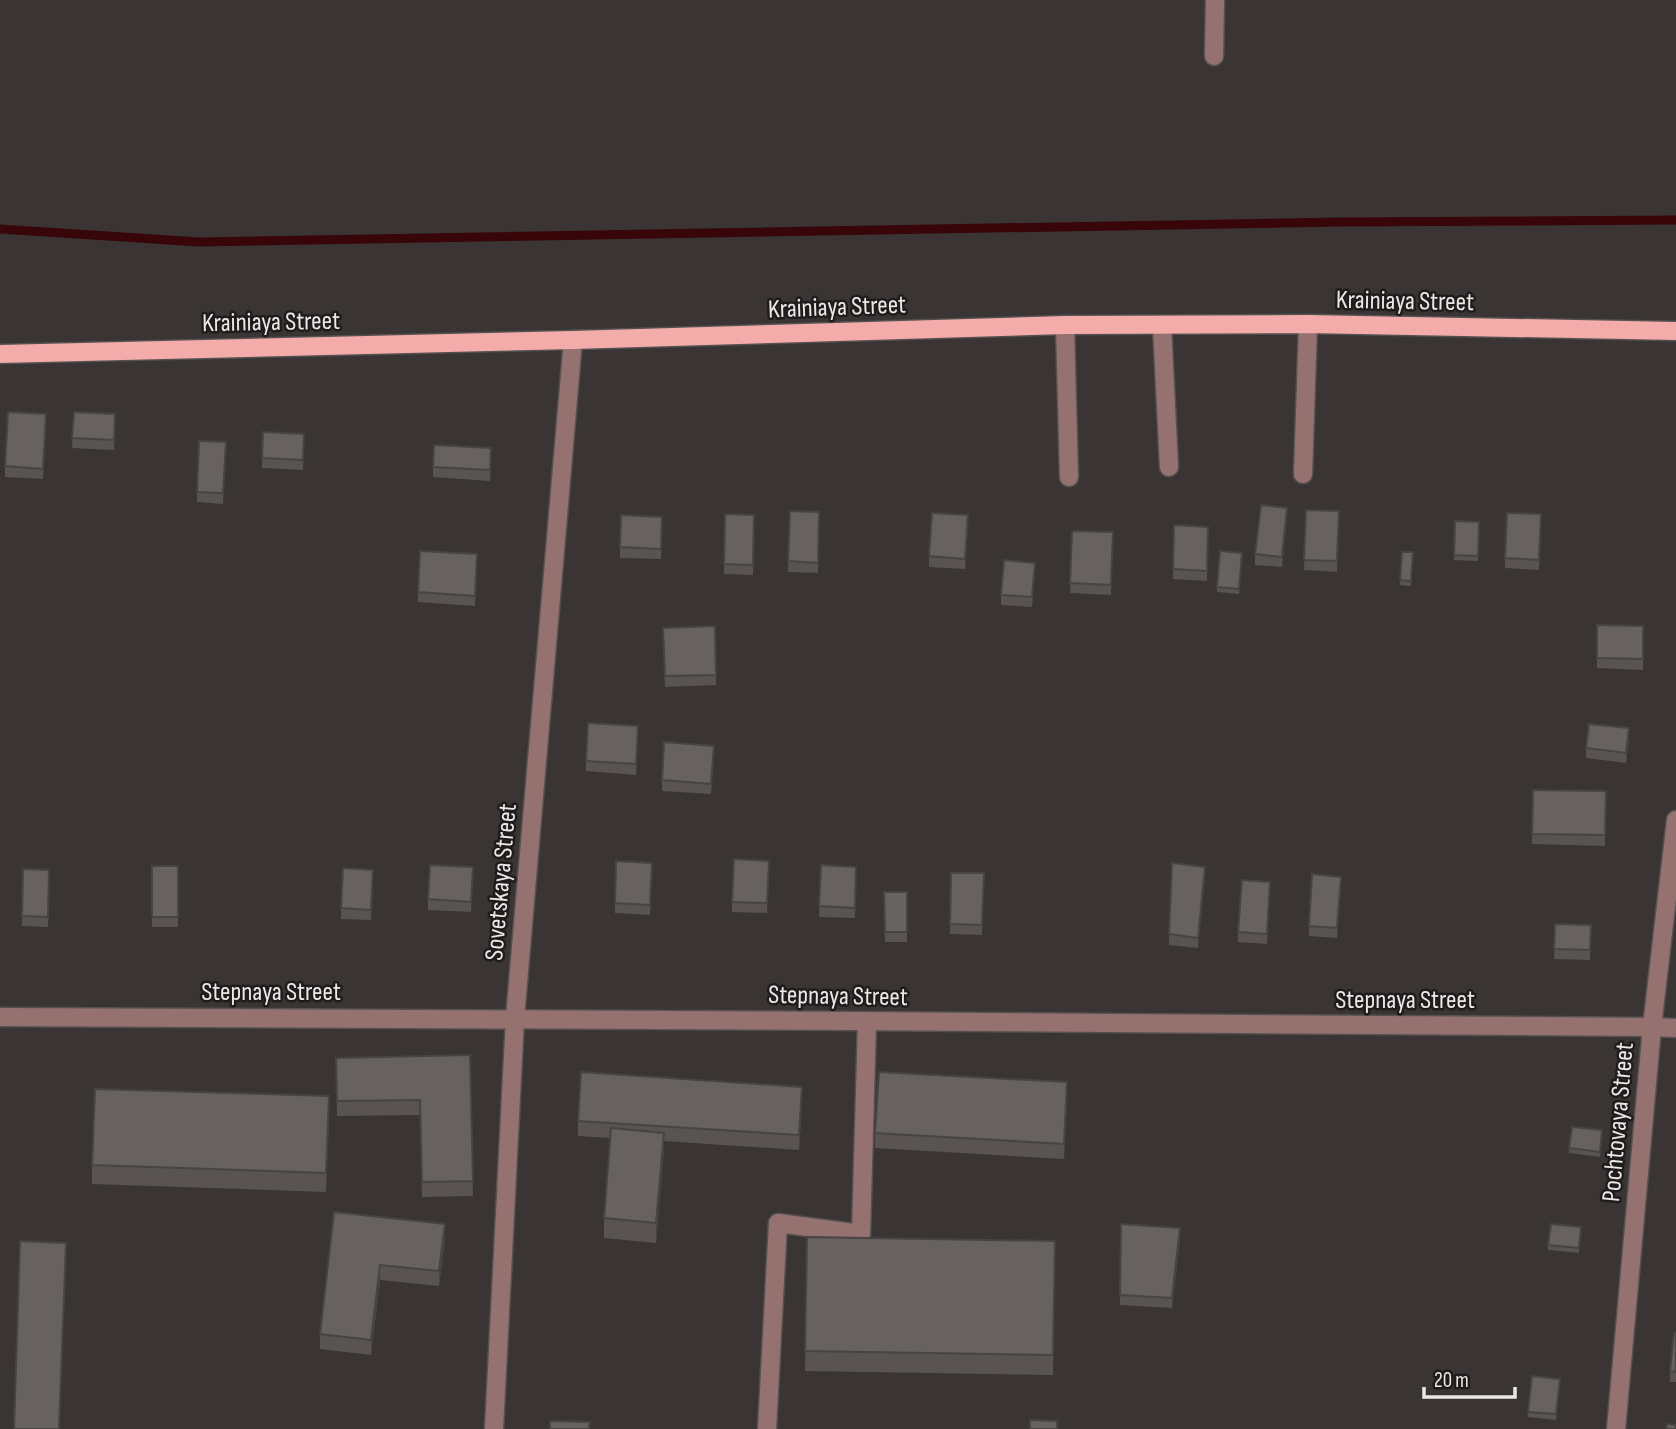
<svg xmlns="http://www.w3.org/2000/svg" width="1676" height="1429" font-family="'Sofia Sans Condensed',sans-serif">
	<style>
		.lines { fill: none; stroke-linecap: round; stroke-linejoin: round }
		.stream { stroke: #380509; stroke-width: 9 }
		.minor-casing { stroke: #565151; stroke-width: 21 }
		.major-casing { stroke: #565151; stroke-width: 21 }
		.minor { stroke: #957270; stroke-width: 18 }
		.major { stroke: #f3aca9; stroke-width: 18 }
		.wall { fill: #595353 }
		.shaded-wall { fill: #484444 }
		.building { fill: #676161; stroke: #484444; stroke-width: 2 }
		.labels { text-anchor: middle; stroke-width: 5; stroke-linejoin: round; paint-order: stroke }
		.street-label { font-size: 26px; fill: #ece8e8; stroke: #1f1d1c }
	</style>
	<rect width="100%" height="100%" fill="#3a3434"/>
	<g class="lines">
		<!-- stream -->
		<polyline class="stream" points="0,229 199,242 1338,222 1676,220"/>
		<defs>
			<g id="minor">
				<polyline points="1214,56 1215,0"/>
				<polyline points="1065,325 1069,477"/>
				<polyline points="1162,325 1169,467"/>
				<polyline points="1303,474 1308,324"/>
				<path d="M0 1017C551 1018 1101 1023 1652 1027L1676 1028"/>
				<polyline points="494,1429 515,1018 573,340"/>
				<polyline points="767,1429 778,1223 861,1234 867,1022"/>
				<polyline points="1616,1429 1652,1027 1676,820"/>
			</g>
			<polyline id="major" points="0,354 573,340 1065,325 1308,324 1676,331"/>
		</defs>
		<!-- minor casing -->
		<use href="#minor" class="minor-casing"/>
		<!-- major casing -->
		<use href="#major" class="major-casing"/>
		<!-- minor -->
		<use href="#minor" class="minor"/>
		<!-- major -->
		<use href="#major" class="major"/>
	</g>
	<!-- wall -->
	<g class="wall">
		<polygon points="74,412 115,414 114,450 72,448"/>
		<polygon points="46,424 43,479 5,477 5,466"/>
		<polygon points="263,432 304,434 303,470 262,468"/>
		<polygon points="226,442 223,504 197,502 197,492"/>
		<polygon points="491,459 490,481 433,477 433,467"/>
		<polygon points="1306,510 1339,511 1337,572 1304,570"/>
		<polygon points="790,511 819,512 818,573 788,572"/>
		<polygon points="725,514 754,515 753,575 724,574"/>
		<polygon points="662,517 661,559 620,558 620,547"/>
		<polygon points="1287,518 1282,567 1255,565 1255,554"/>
		<polygon points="1455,521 1479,522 1478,561 1454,560"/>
		<polygon points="968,525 965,569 929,567 929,556"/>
		<polygon points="1174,525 1208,527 1207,581 1173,579"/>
		<polygon points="1541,525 1539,570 1505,568 1505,558"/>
		<polygon points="1072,531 1113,532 1111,595 1070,593"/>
		<polygon points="1413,557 1411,586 1400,585 1400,580"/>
		<polygon points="1242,558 1239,594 1217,592 1217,587"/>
		<polygon points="477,565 475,606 418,602 418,592"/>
		<polygon points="1035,573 1032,607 1001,605 1001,595"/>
		<polygon points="1597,625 1643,626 1643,670 1597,668"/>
		<polygon points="715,626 716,685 665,687 663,638"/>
		<polygon points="638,736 636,775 586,771 586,761"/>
		<polygon points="1629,739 1626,763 1586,758 1586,748"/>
		<polygon points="714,756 711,794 662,791 662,780"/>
		<polygon points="1533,790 1606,791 1605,846 1532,844"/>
		<polygon points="769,861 767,913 732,912 732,902"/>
		<polygon points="821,865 856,877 855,918 819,917"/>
		<rect x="152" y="866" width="26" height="61"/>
		<polygon points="23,869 49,870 48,927 22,926"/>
		<polygon points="652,873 650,915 615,913 615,903"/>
		<polygon points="951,873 984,873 982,935 950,934"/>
		<polygon points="1205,877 1198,948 1169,945 1169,934"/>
		<polygon points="473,878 471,912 428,910 428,899"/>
		<polygon points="373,881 371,920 341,919 341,908"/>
		<polygon points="1341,887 1337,938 1309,936 1309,926"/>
		<polygon points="884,892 907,892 907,942 885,942"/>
		<polygon points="1270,892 1267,944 1238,942 1238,932"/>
		<polygon points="1555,924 1591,925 1590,960 1554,959"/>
		<polygon points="470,1055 473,1196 422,1197 420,1115 337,1116 336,1058"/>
		<polygon points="1067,1097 1064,1159 875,1148 875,1133"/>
		<polygon points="802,1102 799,1150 664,1141 656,1243 604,1238 604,1218 610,1138 578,1136 578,1121"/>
		<polygon points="329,1116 326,1192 92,1184 92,1165"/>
		<polygon points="1602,1135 1600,1157 1569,1153 1569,1148"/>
		<polygon points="334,1212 445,1239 439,1286 380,1280 371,1355 320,1349 320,1334"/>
		<polygon points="1121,1224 1180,1239 1172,1308 1120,1305"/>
		<polygon points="1581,1232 1579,1253 1548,1250 1548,1245"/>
		<polygon points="807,1237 1055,1241 1053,1375 805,1371"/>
		<polygon points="1676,1333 1676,1382 1670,1382 1670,1371"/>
		<polygon points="1560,1384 1556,1420 1528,1417 1528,1412"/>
	</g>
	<!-- shaded-wall -->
	<g class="shaded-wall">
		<polygon points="1287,508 1287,518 1282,567 1282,557"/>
		<polygon points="1629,728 1629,739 1626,763 1626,753"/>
		<polygon points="1205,867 1205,877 1198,948 1198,938"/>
		<polygon points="1067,1082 1067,1097 1064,1159 1064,1144"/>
		<polygon points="802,1087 802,1102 799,1150 799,1135"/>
		<polygon points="664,1133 664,1152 656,1243 656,1223"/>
		<polygon points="445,1224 445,1239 439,1286 439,1271"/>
		<polygon points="1180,1228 1180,1239 1172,1308 1172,1298"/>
		<polygon points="66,1243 66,1263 59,1429"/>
		<polygon points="380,1265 380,1280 371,1355 371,1340"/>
	</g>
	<!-- building -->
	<g class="building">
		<polygon points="8,412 46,414 43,469 5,466"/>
		<polygon points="74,412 115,414 114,440 72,438"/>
		<polygon points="263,432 304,434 303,460 262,458"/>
		<polygon points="199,441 226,442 223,493 197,492"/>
		<polygon points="434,445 491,448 490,470 433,467"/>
		<polygon points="1261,505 1287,508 1282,557 1255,554"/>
		<polygon points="1306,510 1339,511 1337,561 1304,560"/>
		<polygon points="790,511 819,512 818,563 788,561"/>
		<polygon points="932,513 968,515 965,559 929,556"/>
		<polygon points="1507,513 1541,514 1539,560 1505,558"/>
		<polygon points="725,514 754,515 753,565 724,564"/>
		<polygon points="621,515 662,517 661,549 620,547"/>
		<polygon points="1455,521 1479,522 1478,556 1454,555"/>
		<polygon points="1174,525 1208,527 1207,571 1173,569"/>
		<polygon points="1072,531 1113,532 1111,585 1070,583"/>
		<polygon points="420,551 477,554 475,596 418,592"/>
		<polygon points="1220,551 1242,553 1239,589 1217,587"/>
		<polygon points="1402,552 1413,552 1411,581 1400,580"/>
		<polygon points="1004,560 1035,563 1032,597 1001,595"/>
		<polygon points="1597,625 1643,626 1643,659 1597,658"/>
		<polygon points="715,626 716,675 665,676 663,628"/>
		<polygon points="588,723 638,726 636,764 586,761"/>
		<polygon points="1589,724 1629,728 1626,753 1586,748"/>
		<polygon points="664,742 714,746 711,784 662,780"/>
		<polygon points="1533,790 1606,791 1605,835 1532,834"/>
		<polygon points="734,859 769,861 767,903 732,902"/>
		<polygon points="616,861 652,863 650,905 615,903"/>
		<polygon points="1172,863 1205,867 1198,938 1169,934"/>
		<polygon points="430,865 473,867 471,902 428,899"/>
		<polygon points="821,865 856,867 855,908 819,906"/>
		<rect x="152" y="866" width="26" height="51"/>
		<polygon points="343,868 373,870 371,910 341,908"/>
		<polygon points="23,869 49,870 48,917 22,916"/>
		<polygon points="951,873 984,873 982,925 950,924"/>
		<polygon points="1312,874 1341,877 1337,928 1309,926"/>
		<polygon points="1242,880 1270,882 1267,934 1238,932"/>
		<polygon points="884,892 907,892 907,932 885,932"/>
		<polygon points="1555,924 1591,925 1590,950 1554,949"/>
		<polygon points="470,1055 473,1181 422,1182 420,1100 337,1101 336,1058"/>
		<polygon points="581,1072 802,1087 799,1135 578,1121"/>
		<polygon points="879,1072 1067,1082 1064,1144 875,1133"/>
		<polygon points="95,1089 329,1096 326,1173 92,1165"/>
		<polygon points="1572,1127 1602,1130 1600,1152 1569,1148"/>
		<polygon points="611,1128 664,1133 656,1223 604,1218"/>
		<polygon points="334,1212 445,1224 439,1271 380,1265 371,1340 320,1334"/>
		<polygon points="1121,1224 1180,1228 1172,1298 1120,1295"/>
		<polygon points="1551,1224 1581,1227 1579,1248 1548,1245"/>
		<polygon points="807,1237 1055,1241 1053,1355 805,1351"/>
		<polygon points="20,1241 66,1243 59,1429 14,1429"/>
		<polygon points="1674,1333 1676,1333 1676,1372 1670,1371"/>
		<polygon points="1532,1376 1560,1379 1556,1414 1528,1412"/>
		<polygon points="1030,1420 1057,1421 1057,1429 1030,1429"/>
		<polygon points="550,1421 590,1422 589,1429 550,1429"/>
		<polygon points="1667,1424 1676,1425 1676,1429 1666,1429"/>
	</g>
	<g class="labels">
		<!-- street labels -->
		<g class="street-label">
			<text transform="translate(1405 300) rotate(1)" y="9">Krainiaya Street</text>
			<text transform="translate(837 306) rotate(-2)" y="9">Krainiaya Street</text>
			<text transform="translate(271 321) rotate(-1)" y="9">Krainiaya Street</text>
			<text transform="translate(500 882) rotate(-85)" y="9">Sovetskaya Street</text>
			<text x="271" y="1000">Stepnaya Street</text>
			<text transform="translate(838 995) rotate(1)" y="9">Stepnaya Street</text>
			<text x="1405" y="1008">Stepnaya Street</text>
			<text transform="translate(1617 1122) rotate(-85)" y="9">Pochtovaya Street</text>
		</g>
	</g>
	<!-- scale -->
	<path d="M1424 1387v10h91v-10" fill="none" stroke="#ece8e8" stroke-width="3.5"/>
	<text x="1434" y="1387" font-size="21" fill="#ece8e8" stroke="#1f1d1c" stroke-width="5" paint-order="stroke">20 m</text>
</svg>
